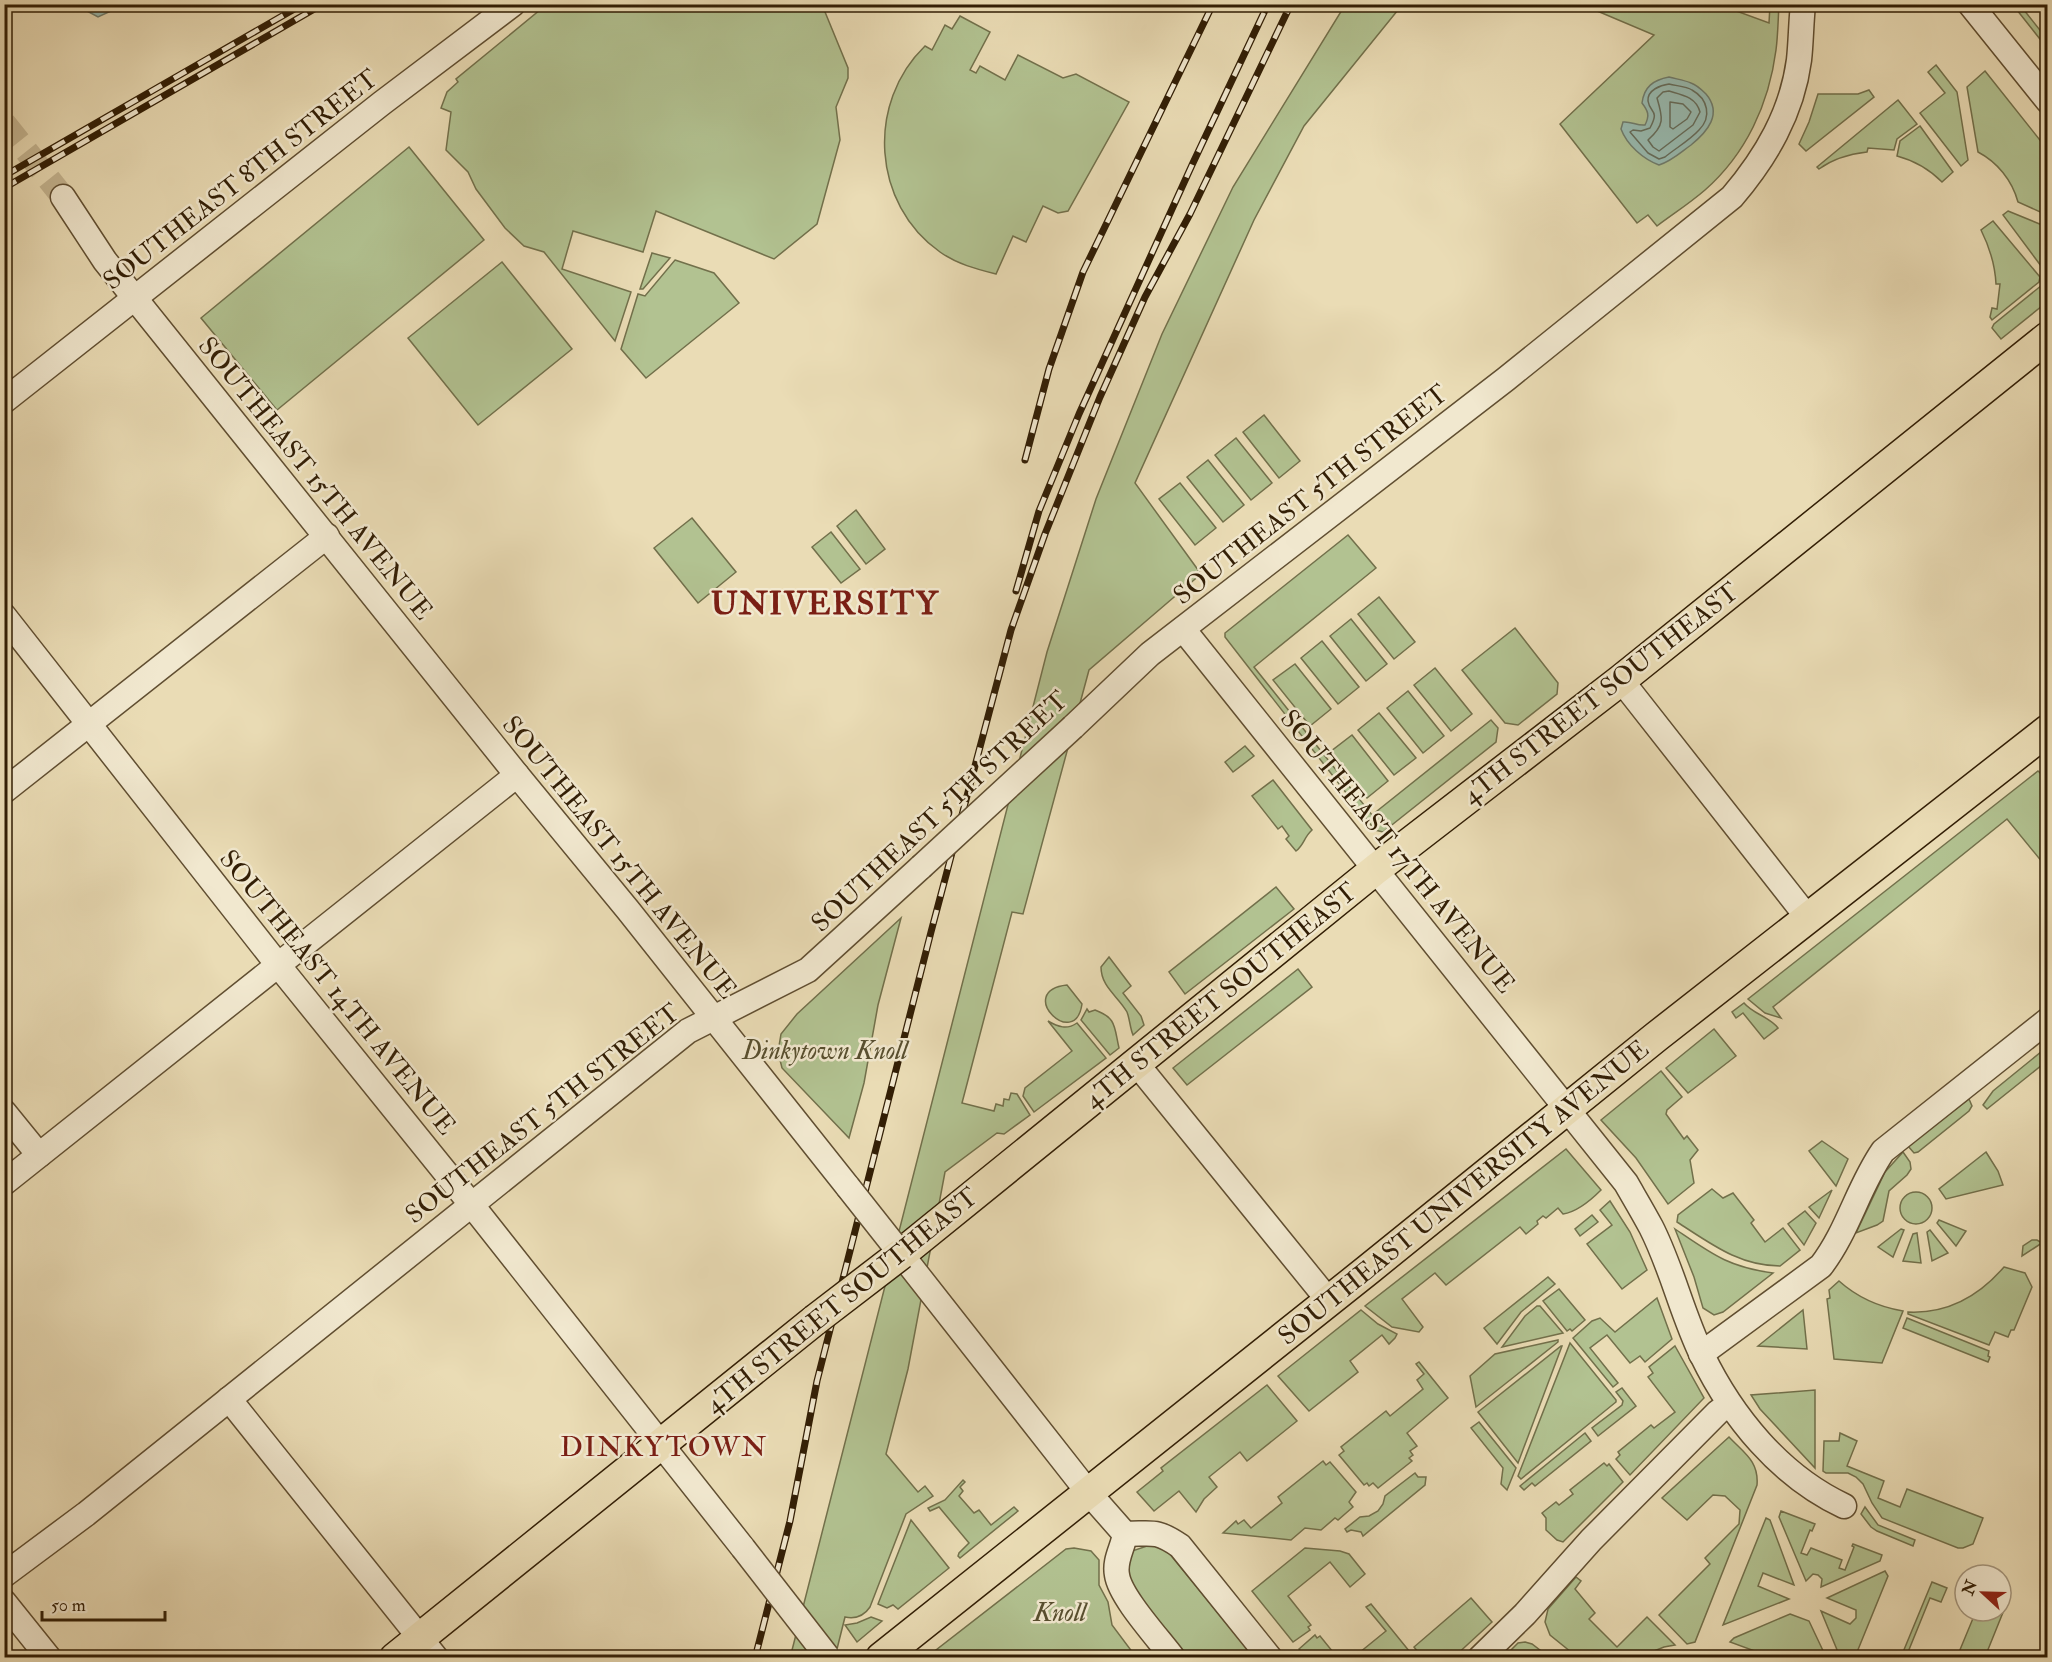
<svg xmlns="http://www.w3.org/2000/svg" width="2052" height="1662" font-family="'IM FELL Double Pica',serif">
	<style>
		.green { fill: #b2c291; stroke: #72704b; stroke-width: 1.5 }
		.water { fill: #98bbb1; stroke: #6f7c6c; stroke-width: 1.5 }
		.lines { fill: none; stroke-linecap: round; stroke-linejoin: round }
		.shore { stroke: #656c5b; stroke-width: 1.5 }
		.minor-tunnel { stroke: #c5b692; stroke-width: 24; stroke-dasharray: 24 12; stroke-linecap: butt }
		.minor-casing { stroke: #604e31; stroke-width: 27 }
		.major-casing { stroke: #321e05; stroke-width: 33 }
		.minor { stroke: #f1e8cf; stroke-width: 24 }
		.major { stroke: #eadcb5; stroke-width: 30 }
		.rail-casing { stroke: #321e05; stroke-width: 7 }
		.rail { stroke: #f1e8cf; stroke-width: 4.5; stroke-dasharray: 14; stroke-linecap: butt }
		.minor-bridge-casing { stroke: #604e31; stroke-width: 27; stroke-linecap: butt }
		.major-bridge-casing { stroke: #321e05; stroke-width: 33; stroke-linecap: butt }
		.minor-bridge { stroke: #f1e8cf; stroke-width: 24 }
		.major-bridge { stroke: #eadcb5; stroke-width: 30 }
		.labels { text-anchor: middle; stroke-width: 5; stroke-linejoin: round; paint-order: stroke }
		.street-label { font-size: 26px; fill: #321e05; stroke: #f1e8cf }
		.park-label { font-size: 26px; font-style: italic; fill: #584f2f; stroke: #f1e8cf }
		.quarter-label { font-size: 28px; letter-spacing: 1.5px; fill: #7a1f14; stroke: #f1e8cf }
		.district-label { font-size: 32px; font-weight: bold; letter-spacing: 1.5px; fill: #7a1f14; stroke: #f1e8cf }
	</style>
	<rect width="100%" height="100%" fill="#eadcb5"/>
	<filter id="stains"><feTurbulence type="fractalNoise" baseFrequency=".00333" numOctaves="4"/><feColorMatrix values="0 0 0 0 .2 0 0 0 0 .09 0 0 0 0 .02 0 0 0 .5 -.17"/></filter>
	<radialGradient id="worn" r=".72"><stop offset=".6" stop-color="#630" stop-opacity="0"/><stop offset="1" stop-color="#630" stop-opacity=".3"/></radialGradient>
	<!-- green -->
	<g class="green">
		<polygon points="546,5 816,5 825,12 848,68 848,78 836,107 840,140 817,224 774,259 656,211 643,252 573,231 562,269 631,292 615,341 544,252 524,246 505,228 476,189 468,172 446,150 451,112 441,108 447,92 458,82 456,79"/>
		<path d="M1345 5H1402L1304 126 1254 220 1135 483 1201 574 1089 670 1023 914 1012 912 962 1103 994 1111 996 1104 1003 1106 1004 1099 1009 1100 1011 1093 1017 1094 1030 1115 1004 1134 997 1133 945 1172 908 1369 886 1454 918 1492 925 1486 933 1496 906 1514 870 1607C864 1616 855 1619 845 1617L835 1657 790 1658 1047 652 1096 499 1162 334 1233 187Z"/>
		<path d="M1583 5H1720L1769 23 1770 5H1779C1778 20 1778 35 1776 50 1769 104 1746 154 1705 190 1690 203 1673 214 1657 226L1648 215 1637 223 1560 124 1654 35Z"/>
		<polygon points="2013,5 2020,5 2047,39 2047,48"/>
		<path d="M960 16 990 32 970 70 976 73 980 66 1005 80 1018 55 1063 78 1076 74 1129 102 1068 211 1058 213 1043 206 1026 242 1013 236 996 274C976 269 957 264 940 252 872 204 866 103 925 46L932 50 945 25 952 29Z"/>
		<polygon points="1936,65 1957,92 1968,160 1961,166 1920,113 1945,93 1928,72"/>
		<path d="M1985 71 2047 149V215L2018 202C2012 180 1997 162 1978 152L1967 87Z"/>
		<polygon points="1869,90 1874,97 1806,151 1799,144 1809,122 1818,94 1858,94"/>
		<path d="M1898 100 1917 124 1897 139 1894 150 1868 148 1867 152C1849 154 1834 158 1819 169L1817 167Z"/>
		<path d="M1920 126 1953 172 1942 182C1929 169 1916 161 1897 156L1900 141Z"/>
		<polygon points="409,147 484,240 277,410 201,318"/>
		<polygon points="2008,211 2047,227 2047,274 2003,215"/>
		<path d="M1993 221 2040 277 2039 282 1992 320 1990 317 1992 308 1997 309 2000 284H1996C1995 264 1990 248 1981 230Z"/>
		<polygon points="652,253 670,258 643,289 640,289"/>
		<polygon points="675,260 714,273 739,303 646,378 621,349 638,294 645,296"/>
		<polygon points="502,262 572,349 478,425 408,338"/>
		<polygon points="2042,285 2047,287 2047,302 2001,339 1992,328 1994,324"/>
		<polygon points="1264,415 1300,461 1279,478 1243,432"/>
		<polygon points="1236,438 1272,483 1251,500 1215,455"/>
		<polygon points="1208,460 1244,505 1223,522 1187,477"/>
		<polygon points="1180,483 1216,528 1195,545 1159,499"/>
		<polygon points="856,510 885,549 866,564 837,526"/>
		<polygon points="692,518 736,572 698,603 654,548"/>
		<polygon points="831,532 860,569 841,583 812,547"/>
		<polygon points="1348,535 1376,568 1254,667 1372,815 1491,720 1498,728 1496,742 1383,832 1375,830 1225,637 1225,633"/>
		<polygon points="1379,597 1415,642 1394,659 1358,614"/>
		<polygon points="1351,619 1387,664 1366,681 1330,636"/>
		<polygon points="1515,628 1558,683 1557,694 1518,725 1505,723 1462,670"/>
		<polygon points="1322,641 1359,687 1338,704 1301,658"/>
		<polygon points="1295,664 1331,709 1310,726 1273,680"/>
		<polygon points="1435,668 1472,714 1451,731 1414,685"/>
		<polygon points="1408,691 1444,736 1423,753 1387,708"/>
		<polygon points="1379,713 1416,758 1394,775 1358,730"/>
		<polygon points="1352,735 1388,781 1367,798 1330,752"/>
		<polygon points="1245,746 1254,756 1233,772 1225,762"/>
		<polygon points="2038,771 2047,779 2047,868 2007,819 1773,1007 1781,1018 1765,1013 1748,999"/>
		<path d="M1273 780 1312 830C1304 837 1304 845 1296 851L1286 839 1289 836 1282 826 1278 829 1252 796Z"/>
		<polygon points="1276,887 1294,909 1185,994 1169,972"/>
		<polygon points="901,918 878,1005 864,1083 849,1138 782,1068 778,1052 781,1034 797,1014"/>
		<path d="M1109 957 1131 986 1123 993 1141 1016 1144 1025 1133 1035C1130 1028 1130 1020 1127 1012 1118 996 1101 987 1101 967Z"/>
		<polygon points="1298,969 1312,987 1187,1085 1173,1068"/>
		<path d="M1067 985 1082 1004C1075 1052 1014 991 1067 985Z"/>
		<path d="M1744 1003C1753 1014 1770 1017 1778 1028L1764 1039 1743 1013 1736 1018 1732 1012Z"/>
		<path d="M1087 1009 1089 1012 1095 1010C1117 1018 1114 1027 1119 1048L1110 1055 1081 1020Z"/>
		<path d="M1048 1021C1058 1027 1067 1030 1077 1023L1106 1058 1034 1112 1023 1096 1025 1088 1072 1051Z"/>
		<polygon points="1714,1029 1736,1056 1688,1093 1666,1068"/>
		<polygon points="2047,1047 2047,1061 1987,1109 1983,1105 1993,1091"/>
		<polygon points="1661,1071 1682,1097 1667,1110 1666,1114 1684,1139 1687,1136 1698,1150 1690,1160 1694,1183 1668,1204 1636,1158 1601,1120"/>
		<polygon points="1969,1099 1972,1106 1969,1111 1918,1152 1914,1153 1908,1146"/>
		<polygon points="1822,1141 1848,1159 1836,1186 1809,1151"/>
		<path d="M1566 1149 1601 1190C1590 1201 1577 1212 1563 1214L1558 1208 1546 1218 1543 1216 1537 1221 1538 1224 1526 1234 1520 1227 1446 1285 1435 1273 1402 1299 1423 1327 1419 1332 1392 1327 1365 1306Z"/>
		<polygon points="1903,1152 1910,1162 1911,1169 1907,1175 1889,1191 1883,1221 1877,1225 1856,1233 1885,1172"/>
		<polygon points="1986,1152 1998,1171 2003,1185 1946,1199 1939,1189"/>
		<path d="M1712 1189 1723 1198 1733 1193 1754 1220 1751 1223 1765 1242 1783 1228 1800 1250 1780 1266C1739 1266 1710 1243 1677 1222L1678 1215Z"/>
		<polygon points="1832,1190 1819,1218 1809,1207"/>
		<circle cx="1916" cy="1208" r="16"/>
		<polygon points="1610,1201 1630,1232 1647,1270 1622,1289 1587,1244 1612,1225 1600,1210"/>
		<polygon points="1805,1211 1816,1223 1804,1245 1788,1224"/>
		<polygon points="1592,1215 1598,1222 1580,1236 1575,1229"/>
		<polygon points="1939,1220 1966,1231 1956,1246 1937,1223"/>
		<path d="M1675 1229C1712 1254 1728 1267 1773 1273L1723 1312 1714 1315 1703 1308 1694 1277Z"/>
		<polygon points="1901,1229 1904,1230 1893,1257 1878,1247"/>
		<polygon points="1930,1230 1948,1253 1932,1261 1927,1232"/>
		<polygon points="1917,1233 1921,1263 1903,1261 1913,1234"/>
		<polygon points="2032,1240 2037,1240 2042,1243 2022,1256 2023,1246"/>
		<path d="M2004 1267 2025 1273 2032 1287 2014 1330H2011L2008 1337 1995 1332 1989 1345 1908 1314V1312C1948 1314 1979 1296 2004 1267Z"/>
		<polygon points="1548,1277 1555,1284 1521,1312 1497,1344 1484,1328"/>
		<path d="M1839 1281C1858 1298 1879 1307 1903 1311L1882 1363 1834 1359 1827 1299 1830 1298 1829 1290Z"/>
		<polygon points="1559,1289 1585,1320 1572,1331 1570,1329 1567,1331 1543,1301"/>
		<polygon points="1657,1298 1672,1339 1645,1362 1640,1356 1630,1363 1607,1335 1590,1348 1618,1383 1613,1387 1573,1338 1592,1321 1600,1318 1615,1332"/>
		<polygon points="1537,1306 1540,1306 1563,1333 1502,1347 1525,1316"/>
		<polygon points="1361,1310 1378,1324 1397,1334 1395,1338 1389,1344 1382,1335 1350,1361 1358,1372 1309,1411 1278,1376"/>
		<polygon points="1803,1310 1807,1349 1758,1346"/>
		<polygon points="1907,1318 1989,1351 1988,1356 1990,1357 1988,1362 1903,1328"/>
		<polygon points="1558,1340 1558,1342 1476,1407 1470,1376 1495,1354"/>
		<polygon points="1570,1343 1616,1400 1616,1402 1521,1479 1518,1476"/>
		<polygon points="1561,1346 1562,1346 1518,1463 1478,1412"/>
		<polygon points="1675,1346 1704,1398 1630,1475 1616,1459 1620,1455 1618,1452 1651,1425 1654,1428 1675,1412 1648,1377 1653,1373 1649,1367"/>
		<polygon points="1419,1362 1448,1398 1407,1433 1417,1446 1410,1451 1413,1455 1409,1458 1412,1461 1378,1488 1373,1483 1369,1486 1367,1483 1364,1485 1339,1455 1344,1451 1341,1447 1386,1411 1390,1416 1423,1389 1417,1380 1424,1374 1416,1364"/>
		<polygon points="1267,1385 1297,1421 1247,1461 1240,1452 1209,1477 1217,1487 1204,1499 1196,1512 1179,1491 1154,1511 1137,1492 1163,1471 1161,1468"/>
		<polygon points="1622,1388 1636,1406 1598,1436 1592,1428 1622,1405 1623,1401 1616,1392"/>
		<polygon points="1815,1390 1815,1468 1760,1409 1751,1395"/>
		<polygon points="1479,1422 1516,1468 1507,1490 1501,1484 1503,1468 1471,1428"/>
		<polygon points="1585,1433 1591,1441 1535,1486 1532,1483 1524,1490 1520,1486"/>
		<polygon points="1840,1433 1857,1441 1847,1466 1884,1481 1878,1498 1900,1507 1907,1489 1983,1518 1973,1544 1963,1548 1958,1548 1882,1518 1872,1503 1863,1484 1856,1477 1848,1473 1826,1473 1823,1471 1824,1441 1839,1441"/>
		<path d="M1729 1437C1744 1453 1759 1461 1757 1485L1695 1642 1687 1644 1659 1615 1710 1564 1705 1558 1739 1524 1740 1510 1725 1496 1713 1495 1687 1520 1662 1498Z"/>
		<polygon points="1323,1461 1326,1465 1330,1462 1356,1492 1349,1502 1353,1507 1338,1520 1335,1518 1321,1530 1305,1528 1291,1540 1223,1533 1236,1521 1238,1524 1244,1520 1251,1528 1282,1503 1278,1497"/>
		<polygon points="1604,1463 1607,1466 1609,1464 1623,1482 1563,1542 1557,1540 1546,1530 1546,1518 1542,1513 1556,1502 1559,1505 1573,1494 1570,1490"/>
		<polygon points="1415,1473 1418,1477 1426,1477 1425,1485 1363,1536 1361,1532 1351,1530 1347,1532 1345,1529 1360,1517 1369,1516 1378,1511 1383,1504 1385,1496"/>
		<polygon points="963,1480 965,1482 960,1487 963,1491 959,1496 974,1513 979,1510 991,1525 1014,1507 1018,1511 960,1558 958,1556 959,1553 969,1543 939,1507 930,1511 928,1508 945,1500"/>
		<polygon points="1865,1507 1878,1525 1915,1540 1913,1546 1877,1531 1871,1527 1861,1514"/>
		<polygon points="1781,1511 1815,1524 1812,1531 1810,1530 1801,1553 1807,1555 1811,1548 1842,1560 1839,1568 1845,1570 1854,1547 1852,1546 1853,1544 1882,1555 1880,1561 1821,1587 1822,1579 1818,1575 1813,1574 1806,1581 1779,1517"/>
		<polygon points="1766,1518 1770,1520 1794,1585 1763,1573 1758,1586 1789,1599 1723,1625"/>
		<polygon points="911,1520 949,1568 898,1609 893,1605 887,1608 878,1604"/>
		<polygon points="1150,1545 1157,1546 1169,1553 1254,1657 1186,1657 1129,1587 1124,1568 1132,1551"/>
		<polygon points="1074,1548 1091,1551 1099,1560 1099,1585 1108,1602 1112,1625 1136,1657 927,1657 1066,1549"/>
		<polygon points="1305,1548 1340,1551 1349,1554 1365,1574 1350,1587 1330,1562 1288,1596 1311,1625 1308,1627 1310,1630 1293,1642 1252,1591"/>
		<polygon points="1885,1571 1888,1576 1855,1657 1840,1657 1821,1611 1850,1624 1856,1618 1856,1610 1827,1598"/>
		<polygon points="1576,1577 1581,1581 1575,1589 1595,1613 1589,1619 1617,1647 1647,1617 1675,1645 1664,1647 1639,1657 1576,1656 1550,1635 1545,1622 1548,1609"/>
		<polygon points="1932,1582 1947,1588 1941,1602 1930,1598 1906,1657 1901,1657"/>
		<polygon points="1471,1598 1492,1622 1454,1657 1422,1657 1414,1647"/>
		<polygon points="2001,1600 2005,1602 2006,1605 1985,1657 1957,1657 1974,1616 1962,1611 1965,1604 1965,1611 2001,1611"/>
		<polygon points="1371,1604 1414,1657 1354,1657 1386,1631 1366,1607"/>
		<polygon points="1790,1614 1809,1621 1826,1657 1771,1657 1730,1642 1734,1638"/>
		<polygon points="871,1617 882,1621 857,1642 845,1625 857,1623"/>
		<polygon points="1315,1635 1317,1638 1320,1636 1337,1657 1306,1657 1299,1649"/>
		<polygon points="1525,1642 1532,1644 1549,1657 1504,1657 1518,1643"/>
	</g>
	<!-- water -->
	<g class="water">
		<polygon points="90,4 124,4 124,5 98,17 85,10"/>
		<path d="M1669 77C1676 79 1684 80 1691 83 1697 85 1702 90 1706 94 1723 114 1707 132 1691 145 1681 152 1672 161 1659 165 1643 159 1627 145 1621 129L1623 122C1631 121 1637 126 1645 125 1650 115 1648 111 1642 103 1644 87 1653 80 1669 77Z"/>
	</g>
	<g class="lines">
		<!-- shore -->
		<g class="shore">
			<path d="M1669 84C1676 86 1686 86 1692 90 1708 99 1712 117 1699 130 1690 140 1676 148 1665 157L1659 159 1648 153 1630 132 1633 130 1641 131 1650 128C1660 109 1650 114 1648 101 1647 90 1661 85 1669 84Z"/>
			<path d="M1669 91C1683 95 1696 97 1700 112L1693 125 1659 151 1653 147 1648 140C1665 125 1663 118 1657 98L1663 92Z"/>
			<polygon points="1670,102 1683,104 1691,112 1687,119 1673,129 1670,127"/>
		</g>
		<!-- minor-tunnel -->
		<polyline class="minor-tunnel" points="4,123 63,197"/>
		<defs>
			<g id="minor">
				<polyline points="1970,4 2048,101"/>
				<polyline points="63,197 105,261 517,775 628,910 848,1187"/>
				<polyline points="4,401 382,103 513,4"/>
				<polyline points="4,616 278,965 471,1204 743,1548"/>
				<path d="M1183 629 1626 1183C1634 1197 1643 1212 1651 1227 1672 1268 1682 1314 1702 1355 1732 1417 1780 1476 1844 1506"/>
				<polyline points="1621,680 1808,918"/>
				<path d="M1073 727 1150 654 1506 379 1732 197C1766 157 1792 113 1799 60 1801 42 1801 23 1803 4"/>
				<polyline points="4,791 327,536"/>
				<polyline points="1136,1063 1329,1301"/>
				<polyline points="4,1112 39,1155"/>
				<polyline points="4,1183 517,775"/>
				<path d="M901 1254 1088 1492 1125 1534C1123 1548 1114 1560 1117 1575 1120 1597 1159 1639 1173 1658"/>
				<path d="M1701 1354 1821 1266C1848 1231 1858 1187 1883 1151L2048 1020"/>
				<polyline points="229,1399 436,1658"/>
				<path d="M1125 1534C1152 1534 1155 1529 1180 1546L1270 1658"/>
				<polyline points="4,1575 86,1514 688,1031 808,970 921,867"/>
				<polyline points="4,1602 49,1658"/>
				<polyline points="1480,1658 1525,1614 1591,1540 1718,1412 1728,1405"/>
			</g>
			<g id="major">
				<polyline points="901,1254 1376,869 1621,680 2048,337"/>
				<polyline points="395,1658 815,1320"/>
				<polyline points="881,1658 1369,1269 1656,1037 2048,730"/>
			</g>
		</defs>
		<!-- minor casing -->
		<use href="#minor" class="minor-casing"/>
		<!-- major casing -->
		<use href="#major" class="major-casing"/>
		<!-- minor -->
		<use href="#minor" class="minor"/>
		<!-- major -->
		<use href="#major" class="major"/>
		<defs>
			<g id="rail">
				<polyline points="4,176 303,4"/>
				<polyline points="4,188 323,4"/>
				<polyline points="1025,460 1049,369 1083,272 1213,4"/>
				<polyline points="1016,591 1039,511 1079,414 1192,165 1268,4"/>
				<polyline points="755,1658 790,1521 817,1381 931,932 1011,630 1045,534 1100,397 1145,297 1190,214 1291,4"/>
			</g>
		</defs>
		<!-- rail casing -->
		<use href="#rail" class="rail-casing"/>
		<!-- rail -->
		<use href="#rail" class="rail"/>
		<defs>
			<g id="minor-bridge">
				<polyline points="921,867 1073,727"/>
				<polyline points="848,1187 901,1254"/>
				<polyline points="743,1548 827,1656"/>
			</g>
			<polyline id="major-bridge" points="815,1320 901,1254"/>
		</defs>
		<!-- minor-bridge casing -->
		<use href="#minor-bridge" class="minor-bridge-casing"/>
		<!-- major-bridge casing -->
		<use href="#major-bridge" class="major-bridge-casing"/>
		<!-- minor-bridge -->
		<use href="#minor-bridge" class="minor-bridge"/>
		<!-- major-bridge -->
		<use href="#major-bridge" class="major-bridge"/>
	</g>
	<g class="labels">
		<!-- street labels -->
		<g class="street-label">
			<text transform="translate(240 179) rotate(-38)" y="9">SOUTHEAST 8TH STREET</text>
			<text transform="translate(316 478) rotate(51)" y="9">SOUTHEAST 15TH AVENUE</text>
			<text transform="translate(1310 494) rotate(-38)" y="9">SOUTHEAST 5TH STREET</text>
			<text transform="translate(1600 693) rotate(-38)" y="9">4TH STREET SOUTHEAST</text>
			<text transform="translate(939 811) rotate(-43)" y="9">SOUTHEAST 5TH STREET</text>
			<text transform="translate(1398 851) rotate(51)" y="9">SOUTHEAST 17TH AVENUE</text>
			<text transform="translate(620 857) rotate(51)" y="9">SOUTHEAST 15TH AVENUE</text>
			<text transform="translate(338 992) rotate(51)" y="9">SOUTHEAST 14TH AVENUE</text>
			<text transform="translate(1220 995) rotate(-39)" y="9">4TH STREET SOUTHEAST</text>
			<text transform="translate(542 1113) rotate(-38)" y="9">SOUTHEAST 5TH STREET</text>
			<text transform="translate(1463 1192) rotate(-39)" y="9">SOUTHEAST UNIVERSITY AVENUE</text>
			<text transform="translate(841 1300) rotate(-39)" y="9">4TH STREET SOUTHEAST</text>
		</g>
		<!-- park labels -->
		<g class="park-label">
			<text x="825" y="1059">Dinkytown Knoll</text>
			<text x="1060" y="1621">Knoll</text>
		</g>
		<!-- quarter labels -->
		<g class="quarter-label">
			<text x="664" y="1456">DINKYTOWN</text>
		</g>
		<!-- district labels -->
		<g class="district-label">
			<text x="825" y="614">UNIVERSITY</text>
		</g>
	</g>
	<!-- margin -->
	<rect width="2052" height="1662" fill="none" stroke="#eadcb5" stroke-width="24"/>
	<rect x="6" y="6" width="2040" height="1650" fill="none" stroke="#321e05" stroke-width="3"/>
	<rect x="12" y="12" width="2028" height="1638" fill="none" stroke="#321e05" stroke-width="1.5"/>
	<!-- north arrow -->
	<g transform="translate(1983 1593) rotate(292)"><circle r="28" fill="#f1e8cf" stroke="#a5977e" stroke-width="1.5"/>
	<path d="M0-4.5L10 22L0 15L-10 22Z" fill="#8f2418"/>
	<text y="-9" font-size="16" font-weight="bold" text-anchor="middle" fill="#321e05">N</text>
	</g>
	<!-- scale -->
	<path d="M42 1611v9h123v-9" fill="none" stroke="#321e05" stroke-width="3"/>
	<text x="51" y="1611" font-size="18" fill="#321e05" stroke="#f1e8cf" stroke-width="4.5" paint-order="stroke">50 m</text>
	<rect width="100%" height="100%" filter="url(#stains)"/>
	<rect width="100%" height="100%" fill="url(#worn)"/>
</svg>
